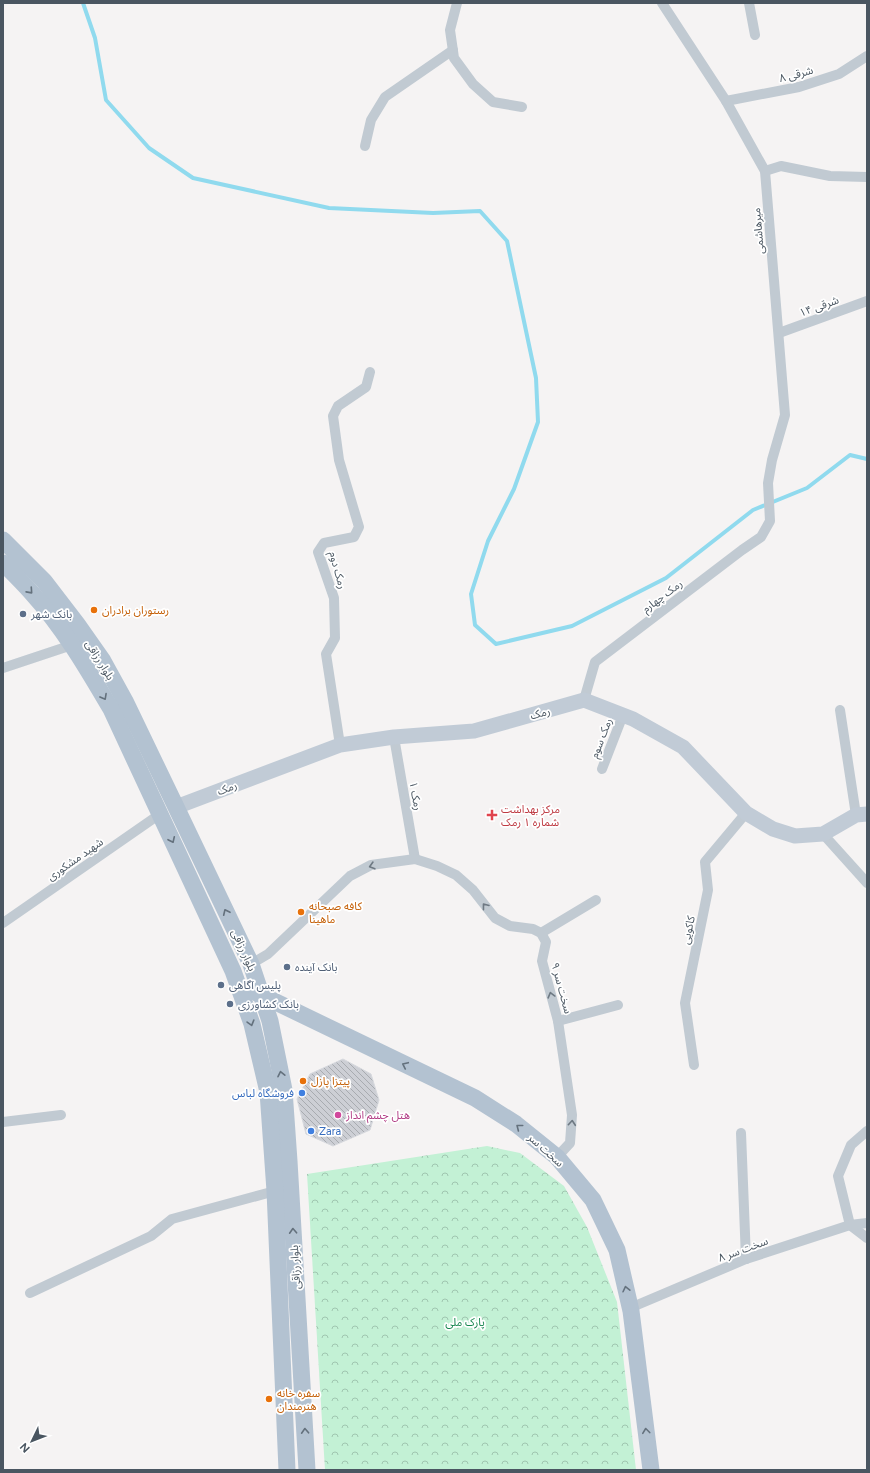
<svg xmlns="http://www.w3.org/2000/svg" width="870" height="1473" font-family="Figtree,'Noto Sans Arabic',sans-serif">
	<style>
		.park { fill: url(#park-crowns) }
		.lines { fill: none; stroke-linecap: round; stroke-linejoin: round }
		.stream { stroke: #90daee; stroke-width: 4 }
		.building { fill: url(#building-back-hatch); stroke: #d7d9de }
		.street { stroke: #c1cad2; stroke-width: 10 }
		.secondary { stroke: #c1cbd6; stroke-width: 15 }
		.primary { stroke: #b3c2d1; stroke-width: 17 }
		.oneway { stroke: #64717d }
		.oneway2 { stroke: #6e7983 }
		.food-dot { fill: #e8710a; stroke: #fff; stroke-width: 1.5 }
		.service-dot { fill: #5c6f8a; stroke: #fff; stroke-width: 1.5 }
		.health-dot { fill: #e0444e; stroke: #fff; stroke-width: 1.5 }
		.shop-dot { fill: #3f7fe0; stroke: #fff; stroke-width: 1.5 }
		.hotel-dot { fill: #d1479c; stroke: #fff; stroke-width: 1.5 }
		.labels { text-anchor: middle; stroke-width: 3.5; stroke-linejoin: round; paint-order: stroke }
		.street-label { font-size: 11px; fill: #4a5661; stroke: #fff }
		.food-label { font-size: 11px; fill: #c56008; stroke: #fff; text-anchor: start }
		.service-label { font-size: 11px; fill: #4e5e75; stroke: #fff; text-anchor: start }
		.health-label { font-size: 11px; fill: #be3a42; stroke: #fff; text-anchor: start }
		.shop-label { font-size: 11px; fill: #366cbe; stroke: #fff; text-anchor: end }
		.hotel-label { font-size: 11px; fill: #b23c85; stroke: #fff; text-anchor: start }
		.park-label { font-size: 11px; fill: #17864f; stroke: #fff }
	</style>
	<defs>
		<pattern id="park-crowns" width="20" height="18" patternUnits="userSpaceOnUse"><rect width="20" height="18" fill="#c3f1d5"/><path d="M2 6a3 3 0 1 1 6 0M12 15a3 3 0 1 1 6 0" fill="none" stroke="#a0c6b0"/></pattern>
		<pattern id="building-back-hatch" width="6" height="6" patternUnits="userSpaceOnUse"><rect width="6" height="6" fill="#cdcfd5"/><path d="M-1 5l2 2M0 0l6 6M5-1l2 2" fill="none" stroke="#a8abb0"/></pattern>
	</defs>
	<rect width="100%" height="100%" fill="#f5f3f3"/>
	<!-- park -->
	<polygon class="park" points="487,1146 520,1153 564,1186 587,1227 617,1302 636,1470 325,1470 307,1174"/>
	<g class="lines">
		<!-- stream -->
		<polyline class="stream" points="83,3 95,38 106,100 149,148 193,178 329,208 433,213 480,211 507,241 536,378 538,422 514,489 488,541 471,594 475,625 496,644 572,626 666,578 753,510 807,488 850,455 867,459"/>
	</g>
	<!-- building -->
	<polygon class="building" points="343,1059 371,1074 379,1100 370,1130 333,1146 306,1134 297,1099 310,1074"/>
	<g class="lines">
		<!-- street -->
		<g class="street">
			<polyline points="457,3 450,30 454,58 473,84 493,102 522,107"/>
			<polyline points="749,3 755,35"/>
			<polyline points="726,101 799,87 839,74 867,56"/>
			<polyline points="365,146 371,120 385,97 453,50"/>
			<polyline points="765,171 781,166 830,176 867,177"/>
			<polyline points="779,333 867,301"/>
			<polyline points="3,668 72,645"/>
			<polyline points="584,700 595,662 742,550 761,537 770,521 768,483 772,460 785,415 765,171 726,101 662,3"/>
			<polyline points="840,710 856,815"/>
			<polyline points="394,737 415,859"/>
			<polyline points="340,745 326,654 335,638 334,598 318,552 324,543 354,537 359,527 339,460 333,416 338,406 366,387 370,372"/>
			<polyline points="602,769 623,715"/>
			<polyline points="823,834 867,883"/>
			<polyline points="3,923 160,814"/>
			<polyline points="541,933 596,900"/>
			<polyline points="251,964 268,954 350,876 371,865 415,859 437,866 456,875 473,890 495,918 510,926 533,929 541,933 546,942 542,961 558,1021 572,1115 570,1143 557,1157"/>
			<polyline points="558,1021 618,1005"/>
			<polyline points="694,1065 685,1003 708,890 705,862 746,813"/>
			<polyline points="3,1122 61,1115"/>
			<polyline points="741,1133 746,1259"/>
			<polyline points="850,1225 838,1176 851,1145 867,1131"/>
			<polyline points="850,1225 867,1238"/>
			<polyline points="30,1293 151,1236 172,1219 275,1191"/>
			<polyline points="630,1308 746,1259 850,1225 867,1223"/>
		</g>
		<!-- secondary -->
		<polyline class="secondary" points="176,807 340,745 394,737 474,731 584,700 633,719 683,747 746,813 773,829 795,836 823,834 856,815 867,814"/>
		<!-- primary -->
		<g class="primary">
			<polyline points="3,540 44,581 77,624 103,661 125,701 176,807 251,964 270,1021 284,1090 289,1161 307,1470"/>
			<path d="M3 563C12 572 22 582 31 592 63 627 87 668 111 709L233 971 252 1024 268 1092 275 1191 287 1470"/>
			<polyline points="257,993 475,1098 516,1124 557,1157 593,1200 617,1250 631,1311 651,1470"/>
		</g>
	</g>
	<!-- one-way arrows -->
	<defs><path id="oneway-chevron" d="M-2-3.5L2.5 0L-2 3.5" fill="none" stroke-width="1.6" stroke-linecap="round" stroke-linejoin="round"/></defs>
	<g class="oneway">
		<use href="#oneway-chevron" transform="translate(30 591) rotate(48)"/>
		<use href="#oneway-chevron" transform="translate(104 697) rotate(61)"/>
		<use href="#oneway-chevron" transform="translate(172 840) rotate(65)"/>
		<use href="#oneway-chevron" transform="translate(226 912) rotate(-115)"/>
		<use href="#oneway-chevron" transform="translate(251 1023) rotate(74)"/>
		<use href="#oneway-chevron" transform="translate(405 1065) rotate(-155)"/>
		<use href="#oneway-chevron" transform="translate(281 1074) rotate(-102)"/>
		<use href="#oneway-chevron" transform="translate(519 1127) rotate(-142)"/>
		<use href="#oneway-chevron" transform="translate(293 1231) rotate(-93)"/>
		<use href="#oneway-chevron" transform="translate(626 1289) rotate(-103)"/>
		<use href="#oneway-chevron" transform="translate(305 1431) rotate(-93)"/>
		<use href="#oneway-chevron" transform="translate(646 1431) rotate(-97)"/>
	</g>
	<g class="oneway2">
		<use href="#oneway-chevron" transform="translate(372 866) rotate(164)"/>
		<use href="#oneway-chevron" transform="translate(485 906) rotate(-128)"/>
		<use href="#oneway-chevron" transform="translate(551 995) rotate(-105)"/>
		<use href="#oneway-chevron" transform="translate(572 1123) rotate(-85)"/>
	</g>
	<!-- markers -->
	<g class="food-dot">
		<circle cx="94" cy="610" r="4"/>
		<circle cx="301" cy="912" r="4"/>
		<circle cx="303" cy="1081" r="4"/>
		<circle cx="269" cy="1399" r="4"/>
	</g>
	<g class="service-dot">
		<circle cx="23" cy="614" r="4"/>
		<circle cx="287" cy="967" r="4"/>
		<circle cx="221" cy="985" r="4"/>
		<circle cx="230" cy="1004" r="4"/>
	</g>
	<path class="health-dot" d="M490 809h4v4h4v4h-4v4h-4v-4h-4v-4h4z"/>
	<g class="shop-dot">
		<circle cx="302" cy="1093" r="4"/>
		<circle cx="311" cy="1131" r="4"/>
	</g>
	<circle class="hotel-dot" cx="338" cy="1115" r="4"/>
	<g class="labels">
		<!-- street labels -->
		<g class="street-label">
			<text transform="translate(796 74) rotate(-15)" y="4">شرقی ۸</text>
			<text transform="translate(758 231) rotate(-95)" y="4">میرهاشمی</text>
			<text transform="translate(819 306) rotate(-20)" y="4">شرقی ۱۴</text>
			<text transform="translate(338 570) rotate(75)" y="4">رمک دوم</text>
			<text transform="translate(662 596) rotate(-37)" y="4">رمک چهارم</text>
			<text transform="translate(100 660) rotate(58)" y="4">بلوار رزاقی</text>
			<text transform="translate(540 713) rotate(-16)" y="4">رمک</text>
			<text transform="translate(601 738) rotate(-69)" y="4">رمک سوم</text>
			<text transform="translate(227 788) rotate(-21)" y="4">رمک</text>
			<text transform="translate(416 796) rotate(80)" y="4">رمک ۱</text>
			<text transform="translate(75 859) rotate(-35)" y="4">شهید مشکوری</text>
			<text transform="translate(688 930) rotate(-78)" y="4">کاکویی</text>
			<text transform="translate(244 950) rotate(66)" y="4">بلوار رزاقی</text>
			<text transform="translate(562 988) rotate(75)" y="4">سخت سر ۹</text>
			<text transform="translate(546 1150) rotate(42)" y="4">سخت سر</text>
			<text transform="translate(743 1249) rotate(-20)" y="4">سخت سر ۸</text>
			<text transform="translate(295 1267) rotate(-93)" y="4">بلوار رزاقی</text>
		</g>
		<!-- food labels -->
		<g class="food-label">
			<text x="102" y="614">رستوران برادران</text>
			<text x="309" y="910">کافه صبحانه<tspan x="309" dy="13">ماهینا</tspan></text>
			<text x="311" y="1085">پیتزا پازل</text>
			<text x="277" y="1397">سفره خانه<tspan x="277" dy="13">هنرمندان</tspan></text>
		</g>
		<!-- service labels -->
		<g class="service-label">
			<text x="31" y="618">بانک شهر</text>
			<text x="295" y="971">بانک آینده</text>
			<text x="229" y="989">پلیس آگاهی</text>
			<text x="238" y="1008">بانک کشاورزی</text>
		</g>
		<!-- health labels -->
		<g class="health-label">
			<text x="501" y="813">مرکز بهداشت<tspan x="501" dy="13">شماره ۱ رمک</tspan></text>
		</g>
		<!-- shop labels -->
		<g class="shop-label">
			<text x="294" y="1097">فروشگاه لباس</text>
			<text x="319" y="1135" text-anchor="start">Zara</text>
		</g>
		<!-- hotel labels -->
		<g class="hotel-label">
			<text x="346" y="1119">هتل چشم انداز</text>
		</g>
		<!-- park labels -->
		<g class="park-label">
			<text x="465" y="1326">پارک ملی</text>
		</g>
	</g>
	<!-- border -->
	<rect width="870" height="1473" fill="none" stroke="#4a5661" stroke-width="8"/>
	<!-- north arrow -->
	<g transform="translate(32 1441) rotate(227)" stroke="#ffffff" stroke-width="3" paint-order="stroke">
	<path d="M0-3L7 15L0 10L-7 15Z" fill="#4a5661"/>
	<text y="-6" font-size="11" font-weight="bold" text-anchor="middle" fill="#4a5661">N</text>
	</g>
</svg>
